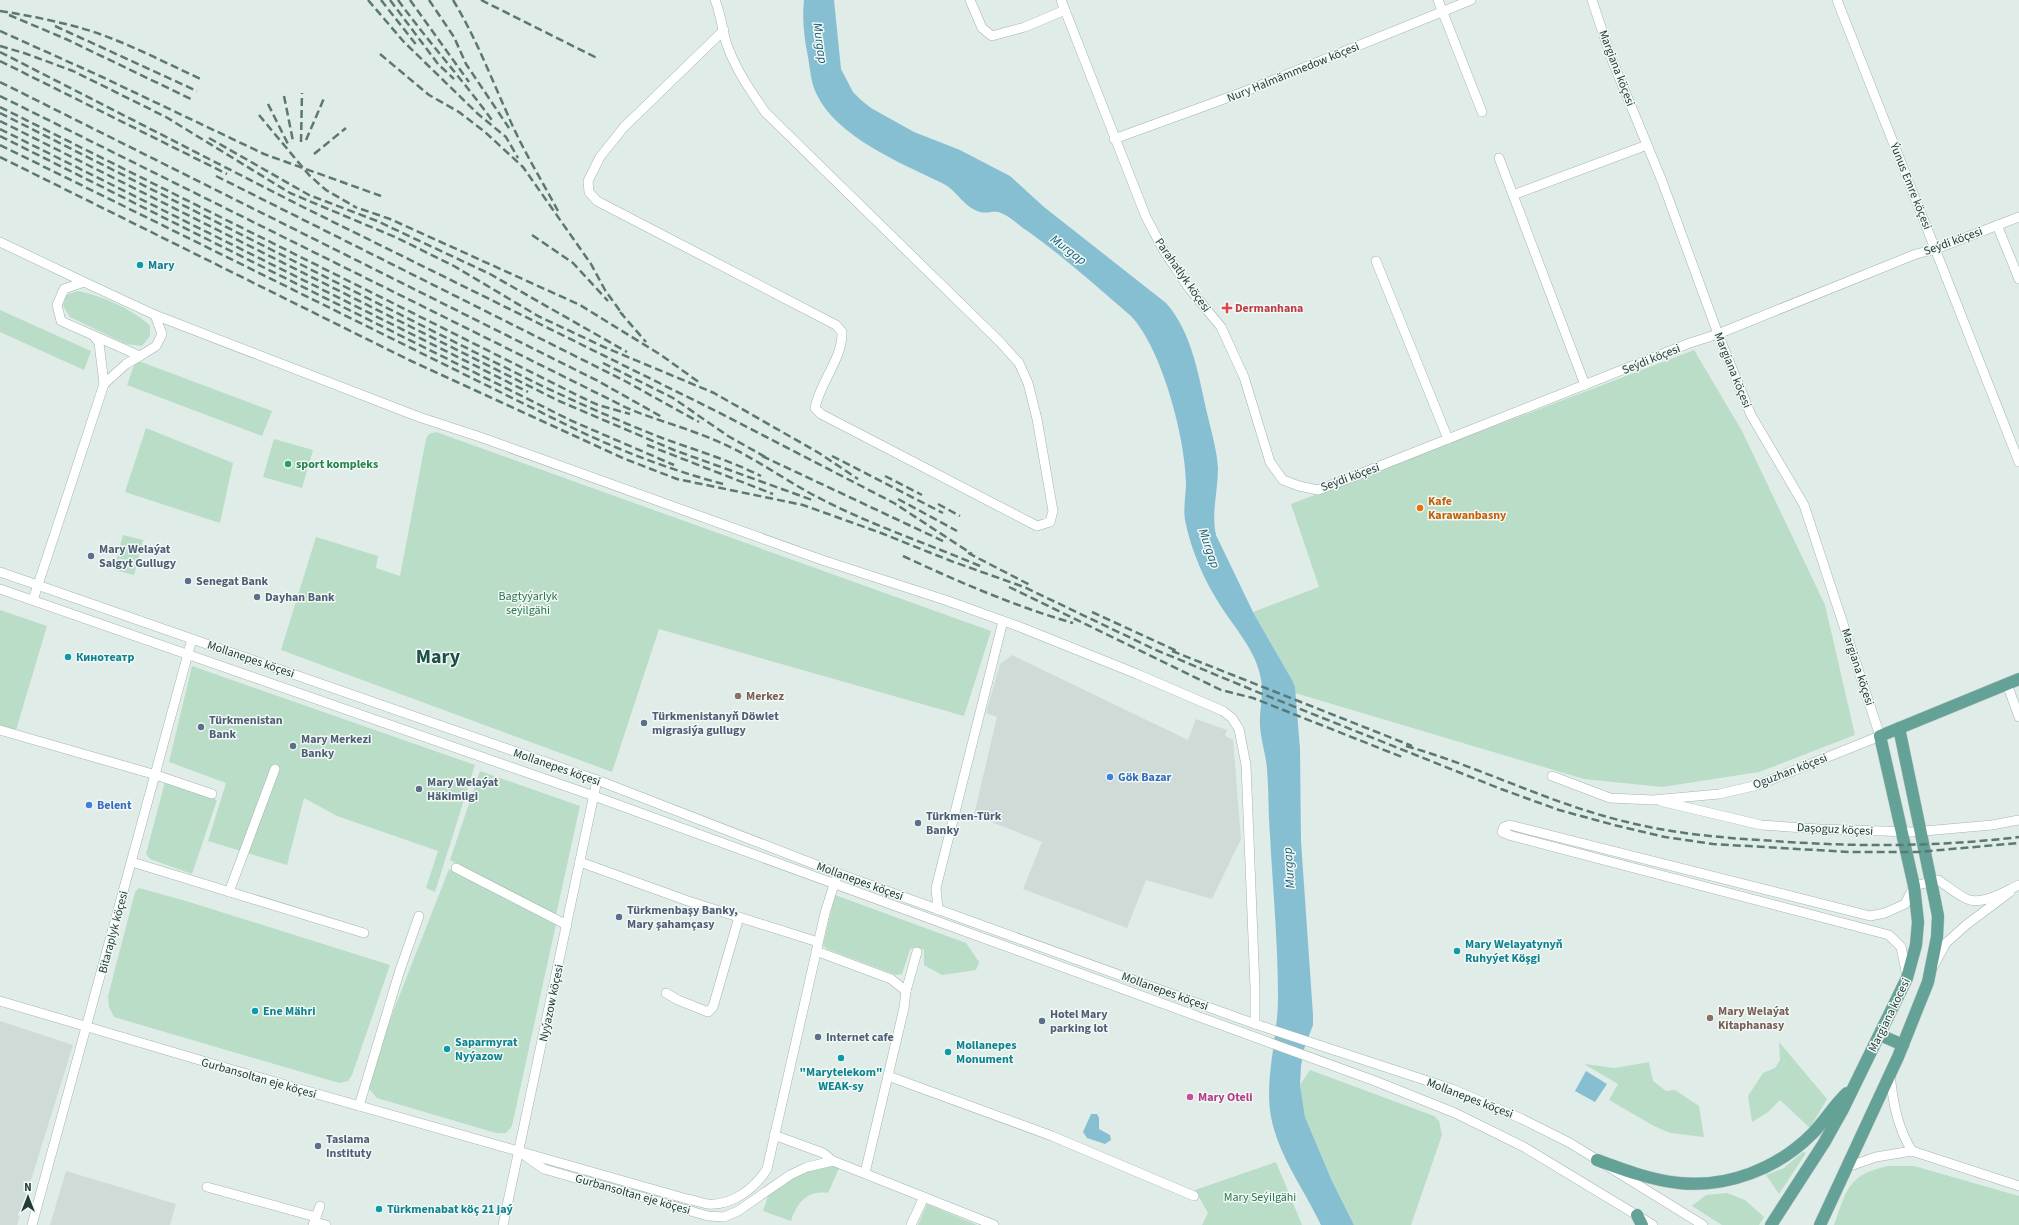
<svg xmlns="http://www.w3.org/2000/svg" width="2019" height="1225" font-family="'Source Sans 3',sans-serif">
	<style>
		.built { fill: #cfdbd7 }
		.green { fill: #b9ddc6 }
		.water { fill: #87bfd2 }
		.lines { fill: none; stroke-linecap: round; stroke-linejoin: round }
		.minor-casing { stroke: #a3b4b0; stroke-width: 10 }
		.major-casing { stroke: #c1c8c7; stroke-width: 13 }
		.minor { stroke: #fff; stroke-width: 9 }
		.major { stroke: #64a298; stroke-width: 12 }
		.rail { stroke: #5b7873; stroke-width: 2.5; stroke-dasharray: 8 4; stroke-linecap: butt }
		.culture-dot { fill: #0f9aa8; stroke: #f1f8f5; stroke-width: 1.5 }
		.health-dot { fill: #e0444e; stroke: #f1f8f5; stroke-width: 1.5 }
		.leisure-dot { fill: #2e9e5b; stroke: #f1f8f5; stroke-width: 1.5 }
		.food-dot { fill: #e8710a; stroke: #f1f8f5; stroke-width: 1.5 }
		.service-dot { fill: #5c6f8a; stroke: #f1f8f5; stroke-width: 1.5 }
		.education-dot { fill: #8d6e63; stroke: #f1f8f5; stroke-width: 1.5 }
		.shop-dot { fill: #3f7fe0; stroke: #f1f8f5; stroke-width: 1.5 }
		.hotel-dot { fill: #d1479c; stroke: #f1f8f5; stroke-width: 1.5 }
		.labels { text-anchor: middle; stroke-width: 3; stroke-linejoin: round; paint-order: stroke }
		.street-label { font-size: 12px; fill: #213c38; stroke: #f1f8f5 }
		.culture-label { font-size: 12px; font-weight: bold; fill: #0d838f; stroke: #f1f8f5; text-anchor: start }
		.health-label { font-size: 12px; font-weight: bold; fill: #be3a42; stroke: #f1f8f5; text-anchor: start }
		.leisure-label { font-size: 12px; font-weight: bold; fill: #27864d; stroke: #f1f8f5; text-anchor: start }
		.food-label { font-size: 12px; font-weight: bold; fill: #c56008; stroke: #f1f8f5; text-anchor: start }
		.service-label { font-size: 12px; font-weight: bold; fill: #4e5e75; stroke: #f1f8f5; text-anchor: start }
		.park-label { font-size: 12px; fill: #2a744e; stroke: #f1f8f5 }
		.education-label { font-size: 12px; font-weight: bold; fill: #785e54; stroke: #f1f8f5; text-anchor: start }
		.shop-label { font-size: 12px; font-weight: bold; fill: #366cbe; stroke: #f1f8f5; text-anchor: start }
		.hotel-label { font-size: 12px; font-weight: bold; fill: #b23c85; stroke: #f1f8f5; text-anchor: start }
		.water-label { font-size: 13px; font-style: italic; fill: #1a5f79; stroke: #f1f8f5 }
		.town-label { font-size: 20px; font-weight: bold; fill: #1c4f48; stroke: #f1f8f5 }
	</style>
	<rect width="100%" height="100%" fill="#e0ece8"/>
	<!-- built -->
	<g class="built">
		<polygon points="1012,655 1188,740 1196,719 1227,730 1225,736 1233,740 1241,839 1212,899 1146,880 1127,928 1023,889 1042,842 974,815 997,717 986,713 1000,664"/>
		<polygon points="0,1021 73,1045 17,1225 0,1225"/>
		<polygon points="66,1171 176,1204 170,1225 50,1225"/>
	</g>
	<!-- green -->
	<g class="green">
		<path d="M77 291C100 295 133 309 150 326V336L142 346 126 344 70 317 63 306 66 295Z"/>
		<polygon points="0,310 91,351 84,370 0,332"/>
		<polygon points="1694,350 1742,431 1825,605 1855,735 1759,772 1662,787 1584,779 1295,693 1292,680 1253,612 1319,587 1291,504"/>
		<polygon points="136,360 272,411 262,436 127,385"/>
		<polygon points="146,428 233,463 220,523 125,492"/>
		<polygon points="436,432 991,631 964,716 659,629 612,772 281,650 316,537 378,556 376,568 400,576 426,439 429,434"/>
		<polygon points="274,439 313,450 302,488 263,477"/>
		<polygon points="123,535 143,540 134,575 114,570"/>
		<polygon points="0,610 47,626 16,730 0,725"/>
		<polygon points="192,666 475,765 435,892 426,888 438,851 337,816 304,798 287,865 208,841 226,783 169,762"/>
		<polygon points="480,771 580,806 556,915 450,860"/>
		<polygon points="165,782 171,782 217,800 192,874 150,859 146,854"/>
		<polygon points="449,869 556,924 512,1126 506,1133 496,1133 377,1098 369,1089 366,1081"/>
		<polygon points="139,888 186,901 390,965 352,1075 348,1081 339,1083 114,1017 109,1007 108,996 135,892"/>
		<polygon points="835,895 966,943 979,962 976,970 942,975 924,965 924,950 917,947 910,949 902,974 896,975 827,949 823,945"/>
		<polygon points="1779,1042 1827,1099 1810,1128 1780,1100 1768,1112 1752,1122 1748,1096 1763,1073 1775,1068 1780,1060"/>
		<polygon points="1649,1062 1653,1081 1666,1091 1675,1090 1699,1106 1704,1137 1670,1133 1654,1126 1609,1100 1618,1084 1584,1064 1615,1068"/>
		<polygon points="1310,1070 1434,1116 1439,1121 1442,1135 1411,1225 1354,1225 1332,1181 1305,1117 1300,1085"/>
		<polygon points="1803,1152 1806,1153 1779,1194 1766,1175 1784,1168"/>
		<polygon points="1276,1162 1302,1225 1202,1225 1208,1213 1195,1190"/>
		<path d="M841 1164 828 1193C808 1190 797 1202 791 1221L763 1211 771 1188 790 1175Z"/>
		<path d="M1888 1166H1914L2019 1196V1225H1834C1847 1190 1847 1175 1888 1166Z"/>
		<polygon points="1727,1193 1745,1200 1764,1217 1759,1225 1722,1225 1692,1206 1706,1195"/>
		<polygon points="927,1204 977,1225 918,1225"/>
	</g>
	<!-- water -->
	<g class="water">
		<path d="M804 0H834L841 69 853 92 861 100 871 108 914 132 960 150 1010 176 1044 207 1166 303C1193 333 1199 379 1208 417 1212 434 1217 451 1218 468 1218 491 1211 513 1216 535L1253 612 1292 680 1295 687 1300 749 1301 841 1313 1015V1025L1304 1049 1301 1066 1300 1085 1305 1117 1332 1181 1354 1225H1321C1304 1189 1279 1157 1271 1117 1264 1078 1278 1038 1278 998 1278 944 1273 890 1270 836 1268 814 1269 791 1267 769 1266 755 1261 741 1260 726 1259 711 1264 694 1261 679 1256 651 1237 631 1222 608 1205 582 1191 551 1185 520 1183 508 1186 495 1186 482 1185 437 1162 349 1131 316 1097 287 1063 256 1026 230 1018 225 1010 216 1001 213 994 210 987 214 980 212 963 207 957 190 942 183 901 163 836 137 816 93 811 82 810 69 808 57 804 38 802 19 804 0Z"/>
		<polygon points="1586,1071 1607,1084 1595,1102 1575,1091"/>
		<polygon points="1091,1114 1097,1114 1099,1118 1099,1129 1110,1135 1111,1140 1105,1144 1087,1138 1083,1132"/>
	</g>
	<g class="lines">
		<defs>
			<g id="minor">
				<path d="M715 0C721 14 722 30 727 45 736 70 750 90 765 112L1000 342 1019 363 1028 383 1037 419 1053 511 1050 522 1037 526 821 414 815 408C820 382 843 358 842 332L836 325 597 201 589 192 588 181 600 157 624 127 724 30"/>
				<polyline points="970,0 982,28 992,36 1025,27 1065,10"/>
				<polyline points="1061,0 1146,217 1164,251 1189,288 1221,327 1244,377 1270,462 1283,480 1299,486 1318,490 1347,479 1690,343 1718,334 1916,254 1936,249 2019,217"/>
				<polyline points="1438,0 1482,112"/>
				<polyline points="1837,0 2019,462"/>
				<polyline points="1114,139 1246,91 1471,0"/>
				<polyline points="1499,158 1585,385"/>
				<polyline points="1513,195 1647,145"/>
				<polyline points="1997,225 2019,279"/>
				<polyline points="0,242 84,282"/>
				<polyline points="1376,261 1448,439"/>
				<polygon points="84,282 155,315 162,334 156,346 140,356 61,321 57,305 64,289"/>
				<polyline points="155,315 419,417 480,437 822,560 945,600 1020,627 1137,674 1223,711 1232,718 1239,729 1246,765 1255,988 1255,1024"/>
				<polyline points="94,336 99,343 104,384 126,364 140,356"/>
				<polyline points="0,572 597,780 837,873 1255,1024 1452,1089 1522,1119 1570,1143 1703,1225"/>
				<polyline points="0,589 594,796 1375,1081 1455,1113 1524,1147 1653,1225"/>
				<polyline points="33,600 104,384"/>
				<polyline points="2007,684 2019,717"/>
				<polyline points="0,730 156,775 212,794"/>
				<polyline points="1552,776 1610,798 1653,800 1719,794 1758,785 1880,736 1804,505 1751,415 1718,334 1662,181 1612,60 1592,0"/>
				<polyline points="1660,801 1761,825 1819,829 1913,832 1992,825 2019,820"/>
				<polyline points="132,862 364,933"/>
				<polyline points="580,862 688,901 818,942"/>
				<polyline points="456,868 567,925"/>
				<polyline points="229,892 275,769"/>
				<polyline points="938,910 936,888 1003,621"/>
				<polyline points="816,951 891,979 906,991 904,1008 865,1173"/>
				<polyline points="1934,965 1946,943 1966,925 2010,892"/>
				<path d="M1907 976 1901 947 1889 935 1512 836 1502 832 1504 827 1510 825 1870 916 1885 913 1905 904 1914 886 1938 880C1947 886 1956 894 1967 899 1982 906 2005 891 2019 885"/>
				<polyline points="906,991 917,952"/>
				<polyline points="666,993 678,1000 708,1012 713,1007 739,917"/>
				<path d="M0 1001 240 1072 687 1199C694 1200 701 1203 708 1204 732 1206 755 1188 767 1169L825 913 836 878"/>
				<path d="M1890 1074C1893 1102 1897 1127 1912 1151"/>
				<polyline points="888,1076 1052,1136 1194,1196"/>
				<polyline points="359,1106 399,973 419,916"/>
				<polyline points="774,1135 823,1153 833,1161 994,1225"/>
				<polyline points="524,1155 544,1169 708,1216 724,1217 738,1211 790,1175 807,1167 833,1161"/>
				<polyline points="1847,1167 1876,1157 1912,1151 2019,1186"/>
				<polyline points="207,1187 316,1217"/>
				<polyline points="315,1222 326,1225"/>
				<polyline points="32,1225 192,639"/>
				<polyline points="313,1225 320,1206"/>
				<polyline points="503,1225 597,780"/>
				<polyline points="911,1225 924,1197"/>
			</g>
			<g id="major">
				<polyline points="1880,1035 1903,1045"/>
				<path d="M1597 1160C1624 1170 1651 1180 1679 1183 1727 1188 1777 1169 1812 1134 1824 1122 1834 1105 1847 1093"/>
				<polyline points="1637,1215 1642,1225"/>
				<polyline points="1771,1225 1824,1143 1843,1109 1907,978 1916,945 1918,922 1914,886 1880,736 2019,679"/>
				<polyline points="1820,1225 1898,1057 1928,982 1937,937 1938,916 1934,896 1899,728"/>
			</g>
		</defs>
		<!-- minor casing -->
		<use href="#minor" class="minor-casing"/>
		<!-- major casing -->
		<use href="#major" class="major-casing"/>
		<!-- minor -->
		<use href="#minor" class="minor"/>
		<!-- major -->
		<use href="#major" class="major"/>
		<!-- rail -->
		<g class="rail">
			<polyline points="368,0 404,42 478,114 506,137 518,158"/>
			<polyline points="381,0 418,47"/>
			<polyline points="390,0 438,64 454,79"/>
			<path d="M398 0C429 43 464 81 494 123"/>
			<polyline points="410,0 469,82"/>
			<polyline points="429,0 454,37 466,64 509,128"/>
			<path d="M453 0C475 36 490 75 507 113 521 147 541 179 558 211"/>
			<polyline points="481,0 597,58"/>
			<path d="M0 11C27 15 55 21 81 28 123 40 163 62 203 80"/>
			<polyline points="9,15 66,39 193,100"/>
			<polyline points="55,26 197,91"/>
			<polyline points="0,31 100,76 264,154 381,196"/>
			<polyline points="0,46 24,53 73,71 166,117 290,193 395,237 454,266 538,316 604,347 714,393 819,453 858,479"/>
			<polyline points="0,52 301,206 718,412 894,503 972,554"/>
			<polyline points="380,54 429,95 459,112 485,132 523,167 591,264 605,290 623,315"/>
			<polyline points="0,61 227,174"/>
			<polyline points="0,82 598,381 662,417"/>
			<path d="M0 96 627 408C655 420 684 427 712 439 752 455 785 481 823 500 874 526 928 544 980 566"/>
			<polyline points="284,96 293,141"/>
			<polyline points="268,104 288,144"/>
			<polyline points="0,107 581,397 598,405 630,414"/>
			<path d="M0 113 542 386C581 404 621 422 662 438 695 450 729 460 761 476"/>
			<polyline points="259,115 309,175 326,190 357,208"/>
			<polyline points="0,121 559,401 674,450 815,501"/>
			<polyline points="0,129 528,392"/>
			<polyline points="0,136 572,421 674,465"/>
			<polyline points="209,138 309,195 377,221 490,274 627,352"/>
			<polyline points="306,140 325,96"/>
			<polyline points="301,142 302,93"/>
			<path d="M0 145 577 430C626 453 671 470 723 484"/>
			<polyline points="314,154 346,128"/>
			<polyline points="0,157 409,360 625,459 677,479 803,505 881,533 951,561 1024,587 1156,650 1255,691 1501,789 1559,810 1614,825 1665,837 1713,844 1849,852 1918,852 2019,843"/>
			<polyline points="216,176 625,381 699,422"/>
			<polyline points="361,209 390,219 580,305 661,355 700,383"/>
			<polyline points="532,235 573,263 608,301"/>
			<polyline points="620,312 646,342"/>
			<polyline points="603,363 673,398 728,436 767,458"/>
			<polyline points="647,445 773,494"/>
			<polyline points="762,456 945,542"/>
			<polyline points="832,456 943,513"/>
			<polyline points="885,476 922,495"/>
			<polyline points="898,499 957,531"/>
			<polyline points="938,504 960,516"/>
			<polyline points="968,553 1032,586"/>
			<path d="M903 556C959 582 1014 606 1073 623"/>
			<polyline points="1009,587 1221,690 1253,698 1402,757"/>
			<polyline points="1092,612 1177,651"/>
			<polyline points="1172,651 1412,746"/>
			<path d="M1406 746C1481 767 1550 804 1627 822 1675 834 1724 838 1774 841 1856 847 1937 847 2019 837"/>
		</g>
	</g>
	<!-- markers -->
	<g class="culture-dot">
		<circle cx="140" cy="265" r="4"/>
		<circle cx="68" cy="657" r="4"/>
		<circle cx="1457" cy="951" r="4"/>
		<circle cx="255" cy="1011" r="4"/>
		<circle cx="447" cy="1049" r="4"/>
		<circle cx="948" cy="1052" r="4"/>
		<circle cx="841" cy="1058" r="4"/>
		<circle cx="379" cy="1209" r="4"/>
	</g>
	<path class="health-dot" d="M1225 302h4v4h4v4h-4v4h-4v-4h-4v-4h4z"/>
	<circle class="leisure-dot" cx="288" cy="464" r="4"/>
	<circle class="food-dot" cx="1420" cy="508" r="4"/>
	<g class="service-dot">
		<circle cx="91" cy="556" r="4"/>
		<circle cx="188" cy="581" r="4"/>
		<circle cx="257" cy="597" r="4"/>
		<circle cx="644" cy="723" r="4"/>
		<circle cx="201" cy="727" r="4"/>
		<circle cx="293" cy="746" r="4"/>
		<circle cx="419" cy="789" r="4"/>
		<circle cx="918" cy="823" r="4"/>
		<circle cx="619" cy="917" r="4"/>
		<circle cx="1042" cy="1021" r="4"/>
		<circle cx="818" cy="1037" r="4"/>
		<circle cx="318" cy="1146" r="4"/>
	</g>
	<g class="education-dot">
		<circle cx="738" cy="696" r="4"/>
		<circle cx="1710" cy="1018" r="4"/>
	</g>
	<g class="shop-dot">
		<circle cx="1110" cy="777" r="4"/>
		<circle cx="89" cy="805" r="4"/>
	</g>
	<circle class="hotel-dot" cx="1190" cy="1097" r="4"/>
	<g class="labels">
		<!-- street labels -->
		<g class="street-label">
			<text transform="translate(1617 68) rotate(69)" y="4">Margiana köçesi</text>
			<text transform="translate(1293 72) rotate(-22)" y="4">Nury Halmämmedow köçesi</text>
			<text transform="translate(1911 186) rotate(68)" y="4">Ýunus Emre köçesi</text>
			<text transform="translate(1953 241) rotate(-20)" y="4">Seýdi köçesi</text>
			<text transform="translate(1183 275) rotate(55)" y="4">Parahatlyk köçesi</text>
			<text transform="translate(1651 359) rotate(-22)" y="4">Seýdi köçesi</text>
			<text transform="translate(1733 370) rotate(68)" y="4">Margiana köçesi</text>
			<text transform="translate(1350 477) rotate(-20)" y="4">Seýdi köçesi</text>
			<text transform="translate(251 659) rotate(19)" y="4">Mollanepes köçesi</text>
			<text transform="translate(1858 667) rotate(72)" y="4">Margiana köçesi</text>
			<text transform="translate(557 767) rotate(19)" y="4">Mollanepes köçesi</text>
			<text transform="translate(1790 771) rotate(-21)" y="4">Oguzhan köçesi</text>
			<text transform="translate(1835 829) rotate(3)" y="4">Daşoguz köçesi</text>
			<text transform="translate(860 881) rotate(20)" y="4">Mollanepes köçesi</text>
			<text transform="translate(113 932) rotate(-75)" y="4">Bitaraplyk köçesi</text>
			<text transform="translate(1165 991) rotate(20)" y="4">Mollanepes köçesi</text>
			<text transform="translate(551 1003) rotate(-78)" y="4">Nyýazow köçesi</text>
			<text transform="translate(1889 1015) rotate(-64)" y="4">Margiana kocesi</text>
			<text transform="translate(259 1078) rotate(16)" y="4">Gurbansoltan eje köçesi</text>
			<text transform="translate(1470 1098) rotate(21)" y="4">Mollanepes köçesi</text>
			<text transform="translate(633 1194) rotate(16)" y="4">Gurbansoltan eje köçesi</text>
		</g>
		<!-- culture labels -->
		<g class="culture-label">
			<text x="148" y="269">Mary</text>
			<text x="76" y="661">Кинотеатр</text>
			<text x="1465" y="948">Mary Welayatynyň<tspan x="1465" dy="14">Ruhyýet Köşgi</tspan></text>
			<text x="263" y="1015">Ene Mähri</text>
			<text x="455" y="1046">Saparmyrat<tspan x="455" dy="14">Nyýazow</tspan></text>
			<text x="956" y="1049">Mollanepes<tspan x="956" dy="14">Monument</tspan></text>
			<text x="841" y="1076" text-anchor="middle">"Marytelekom"<tspan x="841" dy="14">WEAK-sy</tspan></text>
			<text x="387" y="1213">Türkmenabat köç 21 jaý</text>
		</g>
		<!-- health labels -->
		<g class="health-label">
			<text x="1235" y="312">Dermanhana</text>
		</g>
		<!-- leisure labels -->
		<g class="leisure-label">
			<text x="296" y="468">sport kompleks</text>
		</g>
		<!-- food labels -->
		<g class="food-label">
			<text x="1428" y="505">Kafe<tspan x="1428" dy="14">Karawanbasny</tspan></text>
		</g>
		<!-- service labels -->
		<g class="service-label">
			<text x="99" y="553">Mary Welaýat<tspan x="99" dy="14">Salgyt Gullugy</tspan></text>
			<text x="196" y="585">Senegat Bank</text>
			<text x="265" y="601">Dayhan Bank</text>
			<text x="652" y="720">Türkmenistanyň Döwlet<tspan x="652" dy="14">migrasiýa gullugy</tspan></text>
			<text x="209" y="724">Türkmenistan<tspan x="209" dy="14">Bank</tspan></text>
			<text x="301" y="743">Mary Merkezi<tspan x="301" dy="14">Banky</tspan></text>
			<text x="427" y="786">Mary Welaýat<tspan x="427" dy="14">Häkimligi</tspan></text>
			<text x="926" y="820">Türkmen-Türk<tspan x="926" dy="14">Banky</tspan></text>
			<text x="627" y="914">Türkmenbaşy Banky,<tspan x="627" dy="14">Mary şahamçasy</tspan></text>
			<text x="1050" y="1018">Hotel Mary<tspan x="1050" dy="14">parking lot</tspan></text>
			<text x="826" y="1041">Internet cafe</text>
			<text x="326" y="1143">Taslama<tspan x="326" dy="14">Instituty</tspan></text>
		</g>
		<!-- park labels -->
		<g class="park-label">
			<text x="528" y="600">Bagtyýarlyk<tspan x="528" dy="14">seýilgähi</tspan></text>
			<text x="1260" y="1201">Mary Seýilgähi</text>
		</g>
		<!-- education labels -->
		<g class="education-label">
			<text x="746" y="700">Merkez</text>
			<text x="1718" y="1015">Mary Welaýat<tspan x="1718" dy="14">Kitaphanasy</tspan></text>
		</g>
		<!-- shop labels -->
		<g class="shop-label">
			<text x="1118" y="781">Gök Bazar</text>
			<text x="97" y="809">Belent</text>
		</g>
		<!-- hotel labels -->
		<g class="hotel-label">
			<text x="1198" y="1101">Mary Oteli</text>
		</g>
		<!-- water labels -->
		<g class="water-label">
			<text transform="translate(821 43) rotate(82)" y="5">Murgap</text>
			<text transform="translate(1069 249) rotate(37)" y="5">Murgap</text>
			<text transform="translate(1210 548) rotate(71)" y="5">Murgap</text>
			<text transform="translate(1288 868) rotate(-94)" y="5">Murgap</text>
		</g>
		<!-- town labels -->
		<g class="town-label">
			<text x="438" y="663">Mary</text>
		</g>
	</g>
	<!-- north arrow -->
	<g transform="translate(28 1197)" stroke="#f1f8f5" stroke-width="3" paint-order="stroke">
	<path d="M0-3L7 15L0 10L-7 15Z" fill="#213c38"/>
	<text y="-6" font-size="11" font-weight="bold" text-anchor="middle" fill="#213c38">N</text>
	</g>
</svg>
